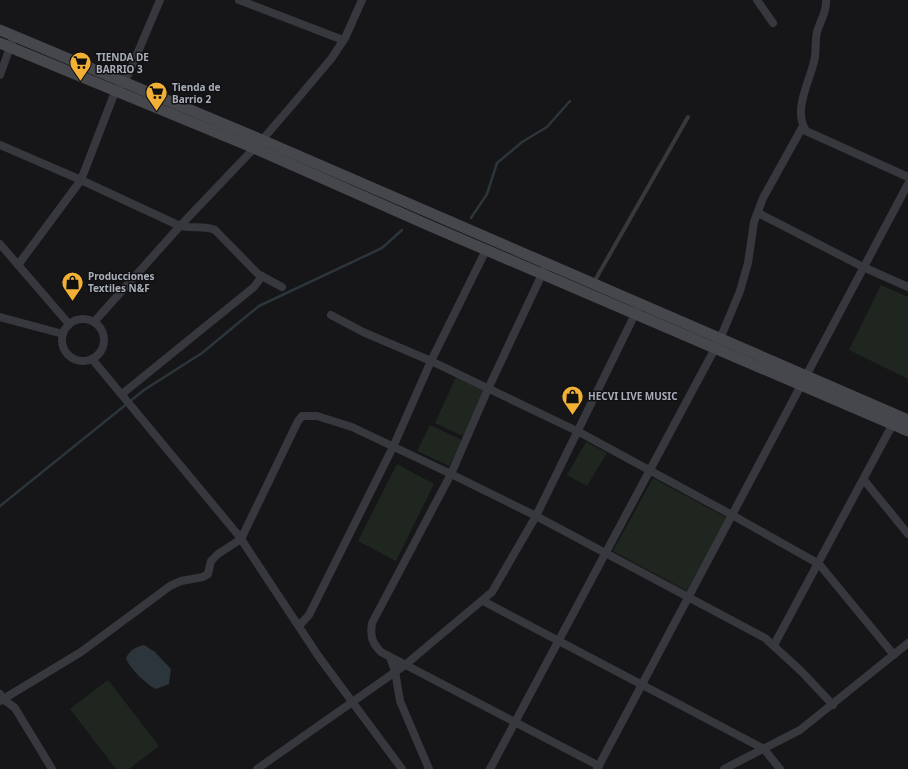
<svg xmlns="http://www.w3.org/2000/svg" width="908" height="769" font-family="'Noto Sans',sans-serif">
	<style>
		.green { fill: #1e261f }
		.water { fill: #2c353c }
		.lines { fill: none; stroke-linecap: round; stroke-linejoin: round }
		.stream { stroke: #2c353c; stroke-width: 2.5 }
		.lane { stroke: #37383d; stroke-width: 4 }
		.street { stroke: #37383d; stroke-width: 8 }
		.secondary { stroke: #45474d; stroke-width: 11 }
		.labels { text-anchor: middle; stroke-width: 3; stroke-linejoin: round; paint-order: stroke }
		.poi-label { font-size: 10px; font-weight: bold; fill: #a8adb8; stroke: #111113; text-anchor: start }
	</style>
	<rect width="100%" height="100%" fill="#161618"/>
	<!-- green -->
	<g class="green">
		<polygon points="881,285 908,297 908,379 849,350"/>
		<polygon points="456,377 485,390 463,436 435,423"/>
		<polygon points="430,425 462,440 449,466 417,451"/>
		<polygon points="586,442 607,453 587,486 567,475"/>
		<polygon points="397,464 434,484 396,561 358,541"/>
		<polygon points="653,478 727,518 687,591 613,551"/>
		<polygon points="108,680 159,746 129,769 116,769 70,709"/>
	</g>
	<!-- water -->
	<path class="water" d="M144 645 155 652 171 669 169 684 156 689C147 685 128 667 126 658 130 650 135 647 144 645Z"/>
	<g class="lines">
		<!-- stream -->
		<g class="stream">
			<polyline points="471,218 487,194 497,163 522,142 547,127 570,101"/>
			<polyline points="0,506 144,390 202,353 259,306 382,248 402,230"/>
		</g>
		<!-- lane -->
		<polyline class="lane" points="594,282 688,117"/>
		<!-- street -->
		<g class="street">
			<polyline points="239,0 343,40"/>
			<polyline points="757,0 773,23"/>
			<path d="M826 0C827 12 820 21 817 32 815 41 816 49 815 57 811 80 792 109 806 131L908 177"/>
			<polyline points="0,75 14,36"/>
			<path d="M0 145 81 180 180 226C191 229 204 225 215 230L258 274 282 287"/>
			<polyline points="758,213 863,267 908,287"/>
			<polyline points="0,244 69,324"/>
			<polyline points="18,265 81,180 113,97 129,73 160,0"/>
			<path d="M544 270 488 389 451 474 372 623C370 636 372 643 381 652L599 766"/>
			<polyline points="331,315 363,332 431,361 579,432 732,515 819,564 894,655"/>
			<polyline points="0,317 63,334"/>
			<circle cx="83" cy="340" r="21"/>
			<polyline points="94,322 180,226 262,140 294,103 331,59 345,38 362,0"/>
			<polyline points="92,359 239,536 319,657 402,769"/>
			<polyline points="122,394 254,287 262,276"/>
			<polyline points="864,480 908,534"/>
			<polyline points="483,601 764,749 780,769"/>
			<polyline points="299,626 309,615 393,447 431,361 486,250"/>
			<polyline points="774,645 895,420"/>
			<polyline points="390,657 395,671 400,701 429,769"/>
			<polyline points="0,694 3,699 15,708 52,769"/>
			<polyline points="0,701 81,652 170,586 181,581 203,577 208,574 211,561 218,554 241,539 298,421 302,416 317,416 352,427 451,474 536,516 765,638 802,672 833,705"/>
			<polyline points="257,769 405,665 492,592 536,516 637,310"/>
			<polyline points="490,769 720,339 740,291 748,263 754,222 763,198 803,126"/>
			<polyline points="597,769 908,184"/>
			<polyline points="724,769 800,730 908,643"/>
		</g>
		<!-- secondary -->
		<g class="secondary">
			<polyline points="0,30 262,140 908,420"/>
			<polyline points="0,43 254,148 428,225 908,431"/>
		</g>
	</g>
	<!-- icons -->
	<defs>
		<symbol id="supermarket-pin" viewBox="-11 -11 22 30"><path d="M0 17L-7.5 6A9.5 9.5 0 1 1 7.5 6Z" fill="#f2b134" stroke="#111113"/><path d="M-6-5.5h2.5l.6 2H6L4.5 2H-2.5L-4.4-4H-6ZM-1.5 3.2a1.3 1.3 0 1 0 .1 0ZM3 3.2a1.3 1.3 0 1 0 .1 0Z" fill="#111"/></symbol>
		<symbol id="shop-pin" viewBox="-11 -11 22 30"><path d="M0 17L-7.5 6A9.5 9.5 0 1 1 7.5 6Z" fill="#f2b134" stroke="#111113"/><path d="M-5-2.5h2.3a2.7 3.5 0 0 1 5.4 0H5L5.5 6h-11ZM-1.5-2.5h3a1.5 2.3 0 0 0-3 0Z" fill="#111"/></symbol>
	</defs>
	<g fill-rule="evenodd">
		<use href="#supermarket-pin" x="68" y="50" width="25" height="34"/>
		<use href="#supermarket-pin" x="144" y="80" width="25" height="34"/>
		<use href="#shop-pin" x="60" y="270" width="25" height="34"/>
		<use href="#shop-pin" x="560" y="384" width="25" height="34"/>
	</g>
	<g class="labels">
		<!-- poi labels -->
		<g class="poi-label">
			<text x="96" y="61">TIENDA DE<tspan x="96" dy="12">BARRIO 3</tspan></text>
			<text x="172" y="91">Tienda de<tspan x="172" dy="12">Barrio 2</tspan></text>
			<text x="88" y="280">Producciones<tspan x="88" dy="12">Textiles N&amp;F</tspan></text>
			<text x="588" y="400">HECVI LIVE MUSIC</text>
		</g>
	</g>
</svg>
